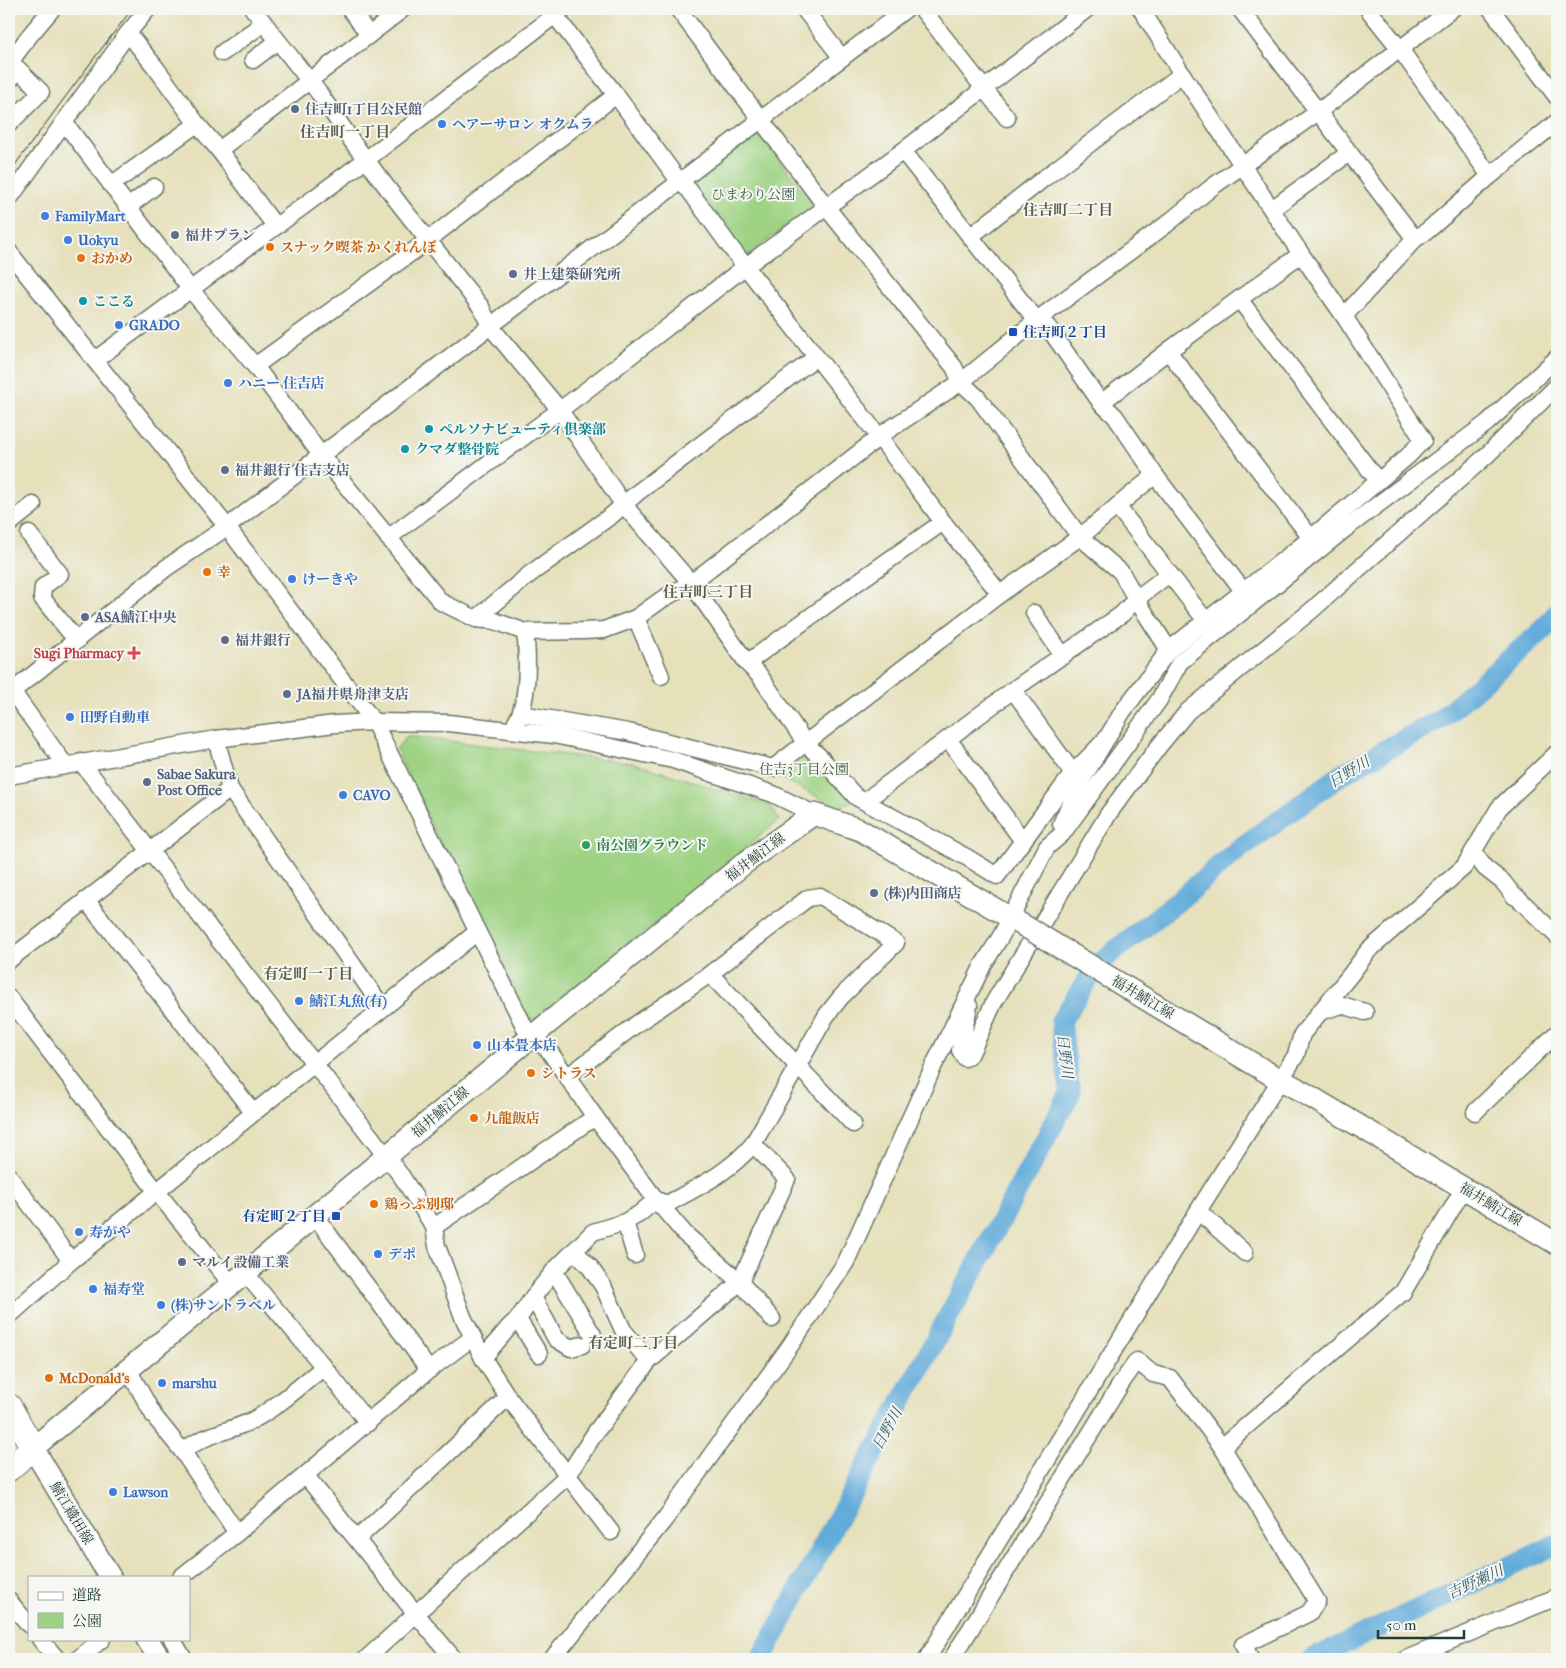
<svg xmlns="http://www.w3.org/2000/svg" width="1566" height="1668" font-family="'IM FELL French Canon','Noto Serif JP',serif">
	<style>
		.green { fill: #9fd384; stroke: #5f885c }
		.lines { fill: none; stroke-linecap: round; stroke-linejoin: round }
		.river { stroke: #62acda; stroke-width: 21 }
		.minor-casing { stroke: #657663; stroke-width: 19 }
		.major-casing { stroke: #657663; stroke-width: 24 }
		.highway-casing { stroke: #657663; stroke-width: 26 }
		.minor { stroke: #fff; stroke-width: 16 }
		.major { stroke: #fff; stroke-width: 21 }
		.highway { stroke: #fff; stroke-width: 24 }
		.tram { stroke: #1f3d34; stroke-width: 1 }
		.major-bridge-casing { stroke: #657663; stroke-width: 24; stroke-linecap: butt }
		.major-bridge { stroke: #fff; stroke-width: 21 }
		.service-dot { fill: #5c6f8a; stroke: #f6f6f2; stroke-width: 2 }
		.shop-dot { fill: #3f7fe0; stroke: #f6f6f2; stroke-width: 2 }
		.food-dot { fill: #e8710a; stroke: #f6f6f2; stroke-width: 2 }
		.culture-dot { fill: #0f9aa8; stroke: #f6f6f2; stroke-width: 2 }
		.transit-dot { fill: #1a4fb4; stroke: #f6f6f2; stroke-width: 2 }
		.health-dot { fill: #e0444e; stroke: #f6f6f2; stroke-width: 2 }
		.leisure-dot { fill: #2e9e5b; stroke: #f6f6f2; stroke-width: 2 }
		.labels { text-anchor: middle; stroke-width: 4; stroke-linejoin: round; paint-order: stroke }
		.service-label { font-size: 14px; font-weight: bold; fill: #4e5e75; stroke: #f6f6f2; text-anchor: start }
		.shop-label { font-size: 14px; font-weight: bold; fill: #366cbe; stroke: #f6f6f2; text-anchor: start }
		.park-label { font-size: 14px; fill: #395b44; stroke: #f6f6f2 }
		.food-label { font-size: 14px; font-weight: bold; fill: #c56008; stroke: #f6f6f2; text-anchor: start }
		.culture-label { font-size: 14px; font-weight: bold; fill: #0d838f; stroke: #f6f6f2; text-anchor: start }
		.transit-label { font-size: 14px; font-weight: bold; fill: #164399; stroke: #f6f6f2; text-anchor: start }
		.health-label { font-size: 14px; font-weight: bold; fill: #be3a42; stroke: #f6f6f2; text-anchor: end }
		.leisure-label { font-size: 14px; font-weight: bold; fill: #27864d; stroke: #f6f6f2; text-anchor: start }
		.street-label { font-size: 14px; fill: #1f3d34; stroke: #f6f6f2 }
		.neighbourhood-label { font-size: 15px; font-weight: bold; fill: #5e5f48; stroke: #f6f6f2 }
		.water-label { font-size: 15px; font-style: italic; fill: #335e66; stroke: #f6f6f2 }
	</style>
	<rect width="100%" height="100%" fill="#f6f6f2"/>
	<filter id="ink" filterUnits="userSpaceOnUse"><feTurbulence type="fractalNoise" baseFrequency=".02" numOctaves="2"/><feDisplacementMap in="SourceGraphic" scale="10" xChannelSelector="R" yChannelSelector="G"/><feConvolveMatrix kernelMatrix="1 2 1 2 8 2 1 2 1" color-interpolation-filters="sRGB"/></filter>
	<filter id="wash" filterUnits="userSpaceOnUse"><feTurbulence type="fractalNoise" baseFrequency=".0096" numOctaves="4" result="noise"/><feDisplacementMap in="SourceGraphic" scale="20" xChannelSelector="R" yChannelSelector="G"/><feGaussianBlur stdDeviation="1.12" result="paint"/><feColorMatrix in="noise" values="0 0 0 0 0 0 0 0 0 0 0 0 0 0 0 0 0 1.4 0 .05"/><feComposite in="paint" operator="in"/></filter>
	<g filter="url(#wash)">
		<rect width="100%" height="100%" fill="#e6e0bb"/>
		<!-- green -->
		<g class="green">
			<polygon points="758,132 814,205 747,256 691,182"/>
			<polygon points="407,736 634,763 771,806 779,820 539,1020 521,1016 396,749"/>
			<polygon points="805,746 854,798 841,809 770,773"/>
		</g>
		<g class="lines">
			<!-- river -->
			<g class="river">
				<polyline points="761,1659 1070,1094 1061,1021 1098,964 1179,900 1239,849 1344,773 1441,719 1543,630 1557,613"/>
				<polyline points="1312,1659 1557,1544"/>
			</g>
		</g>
	</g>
	<g filter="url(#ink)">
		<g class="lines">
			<defs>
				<g id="minor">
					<polyline points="253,9 319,93 354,144 401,206 481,307 490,326 559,409 623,504 691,583 747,663 760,676 806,744 821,758 856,797 968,858 997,876 1073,773 1108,737"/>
					<polyline points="350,9 369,35"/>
					<polyline points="550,9 616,95 679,181 689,190 731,248 880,438 943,522 1000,594"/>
					<polyline points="678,9 827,208 954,367 961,382 978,398 1080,537 1121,572 1136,599 1169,650"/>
					<polyline points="804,9 842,58"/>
					<polyline points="922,9 1007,118"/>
					<polyline points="1240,9 1415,239"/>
					<polyline points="1368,9 1400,49 1490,176"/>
					<polyline points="1491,9 1557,97"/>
					<polyline points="128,33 156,68 197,124 219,150 275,226"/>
					<polyline points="222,53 264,23"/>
					<polyline points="253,60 278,41"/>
					<polyline points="9,80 19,70 10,62 30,35 52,9"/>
					<polyline points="64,122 191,290 255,366 321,455 441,602 476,619 495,621 525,632 583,631 604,630 636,618 661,600 691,583 887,431 961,382 1037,320 1167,224 1212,187 1318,112 1452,9"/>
					<polyline points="9,124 41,92 19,70"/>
					<polyline points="219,150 403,9"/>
					<polyline points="903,151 1025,306 1037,320 1048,327 1101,403 1115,416 1155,475 1244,592"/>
					<polyline points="111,185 197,124"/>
					<polyline points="9,199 128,33 148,9"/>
					<polyline points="128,207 154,187"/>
					<polyline points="1272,209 1349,153"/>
					<polyline points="971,236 1043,179 1182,74"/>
					<polyline points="9,252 227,527 374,722 530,1038 547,1048 595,1117 656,1200 685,1234 740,1282 772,1319"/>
					<polyline points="1239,299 1378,481"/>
					<polyline points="1344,316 1415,239 1427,231 1490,176 1557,122"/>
					<polyline points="1168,351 1311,538"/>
					<polyline points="95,360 367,159 563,9"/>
					<polyline points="255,366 419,247 616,95"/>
					<polyline points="1101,403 1168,351 1301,254"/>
					<polyline points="1117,506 1206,621"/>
					<polyline points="9,524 33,505"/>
					<polyline points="29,534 60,574 43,587 42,598 77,641"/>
					<polyline points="388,538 584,392 746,266 903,151 1087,9"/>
					<polyline points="1034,613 1063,656"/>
					<polyline points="636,618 661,676"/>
					<polyline points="476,619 530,574 612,515 637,493 816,357"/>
					<polyline points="747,663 855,584 943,522"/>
					<polyline points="9,687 65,765"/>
					<polyline points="1013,690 1073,773"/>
					<polyline points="9,694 166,568 227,527 906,9"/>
					<polyline points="521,714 628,732 773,768 1000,594 1080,537 1155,475"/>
					<path d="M516 722C529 702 528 655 525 632"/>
					<polyline points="948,739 1023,841"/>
					<polyline points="81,762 402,1177 434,1227 437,1246 463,1317 483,1358 508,1397 611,1532"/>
					<polyline points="9,776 216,739 335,724 374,722 448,723 554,735 673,760 773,794 814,814"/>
					<polyline points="230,789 383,1008"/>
					<polyline points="865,801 1013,690 1122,614 1136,599 1169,574"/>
					<polyline points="1061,824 1077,788 1123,711 1169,650 1311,538 1408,456 1423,440 1344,316 1301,254 1182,74 1141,9"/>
					<polyline points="1473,852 1485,868 1503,882 1514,896 1518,898 1557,936"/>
					<polyline points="86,900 253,1112"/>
					<polyline points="9,960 230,789 216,739"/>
					<polyline points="710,974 853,1124"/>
					<polyline points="9,998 157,1192 233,1286"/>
					<polyline points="969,1006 960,1050 965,1058 971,1053 994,1002 1109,813 1159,746 1188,711 1312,610 1486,456 1557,386"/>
					<polyline points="1319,1012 1342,1005 1365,1012"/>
					<path d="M567 1077 638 1023 710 974 808 898 820 896 896 943 841 997 826 1016 753 1144C730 1172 698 1187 667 1204L656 1200"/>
					<polyline points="1475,1112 1557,1033"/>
					<polyline points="9,1176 71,1261"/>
					<polyline points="1198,1211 1245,1253"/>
					<polyline points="315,1216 429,1370"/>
					<polyline points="625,1222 635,1255"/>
					<polyline points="434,1227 595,1117"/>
					<polyline points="574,1251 589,1266 603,1286 623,1330 649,1361"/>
					<polyline points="554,1271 593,1335"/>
					<polyline points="246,1274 324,1367 368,1423"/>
					<polyline points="533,1297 556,1339 571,1348 582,1345"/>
					<polyline points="9,1316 71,1261 477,932"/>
					<polyline points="518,1319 539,1354"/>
					<polyline points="483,1358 510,1326 518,1319 533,1297 554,1271 593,1232 625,1222 639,1214 656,1200"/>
					<polyline points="128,1369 154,1416 183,1452 237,1533"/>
					<polyline points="1222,1447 1403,1292 1464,1188"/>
					<path d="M183 1452C202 1434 230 1432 253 1420 279 1406 301 1385 324 1367"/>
					<polyline points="306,1476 416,1614 454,1659"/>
					<polyline points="357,1539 508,1397"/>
					<polyline points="181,1577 237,1533 429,1370 472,1338"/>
					<polyline points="9,1601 29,1625"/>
					<polyline points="40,1639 57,1659"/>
					<polyline points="172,1639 184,1659"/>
					<polyline points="78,1659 102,1639"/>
					<polyline points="366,1659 568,1475 595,1433 649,1361 740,1282 787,1179 753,1144"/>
					<polyline points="552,1659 665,1519 790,1346 846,1262 934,1065 983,965 1001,936 1047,847 1062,834 1159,700 1180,662 1345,529 1487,423 1557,358"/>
					<polyline points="927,1659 1198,1211 1296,1055 1302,1034 1351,974 1368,951 1464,867 1499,808 1557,753"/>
					<polyline points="952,1659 1122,1382 1137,1361 1153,1374 1170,1378 1222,1447 1317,1601 1309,1613 1243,1645 1251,1659"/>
					<polyline points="1406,1659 1557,1597"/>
				</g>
				<g id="major">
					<polyline points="1270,1074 1296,1088 1557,1244"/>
					<polyline points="110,1577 33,1448 530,1038 746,862 814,814 860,830 1026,927"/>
					<polyline points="147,1639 160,1659"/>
				</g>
				<polyline id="highway" points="9,1406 33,1448 9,1469"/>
			</defs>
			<!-- minor casing -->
			<use href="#minor" class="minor-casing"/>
			<!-- major casing -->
			<use href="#major" class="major-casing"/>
			<!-- highway casing -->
			<use href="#highway" class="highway-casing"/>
			<!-- minor -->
			<use href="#minor" class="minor"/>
			<!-- major -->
			<use href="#major" class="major"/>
			<!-- highway -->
			<use href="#highway" class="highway"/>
			<!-- tram -->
			<polyline class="tram" points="9,173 89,65 132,9"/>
			<defs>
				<polyline id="major-bridge" points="1026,927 1270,1074"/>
			</defs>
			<!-- major-bridge casing -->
			<use href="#major-bridge" class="major-bridge-casing"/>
			<!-- major-bridge -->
			<use href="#major-bridge" class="major-bridge"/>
		</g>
	</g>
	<!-- markers -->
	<g class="service-dot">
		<circle cx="295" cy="109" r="5"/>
		<circle cx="175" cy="235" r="5"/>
		<circle cx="513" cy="274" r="5"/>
		<circle cx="225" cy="470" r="5"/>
		<circle cx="85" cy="617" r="5"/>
		<circle cx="225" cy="640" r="5"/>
		<circle cx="287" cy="694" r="5"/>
		<circle cx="147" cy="782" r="5"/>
		<circle cx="874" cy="893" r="5"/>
		<circle cx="182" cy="1262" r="5"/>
	</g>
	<g class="shop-dot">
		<circle cx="442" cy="124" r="5"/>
		<circle cx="45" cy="216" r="5"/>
		<circle cx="68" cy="240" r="5"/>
		<circle cx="119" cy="325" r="5"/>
		<circle cx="228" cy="383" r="5"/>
		<circle cx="292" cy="579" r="5"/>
		<circle cx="70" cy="717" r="5"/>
		<circle cx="343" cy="795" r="5"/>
		<circle cx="299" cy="1001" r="5"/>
		<circle cx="477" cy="1045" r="5"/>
		<circle cx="79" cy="1232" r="5"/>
		<circle cx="378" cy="1254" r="5"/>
		<circle cx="93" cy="1289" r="5"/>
		<circle cx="161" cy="1305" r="5"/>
		<circle cx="162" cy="1383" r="5"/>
		<circle cx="113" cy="1492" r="5"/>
	</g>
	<g class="food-dot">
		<circle cx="270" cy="247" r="5"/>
		<circle cx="81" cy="258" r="5"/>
		<circle cx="207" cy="572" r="5"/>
		<circle cx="531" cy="1073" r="5"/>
		<circle cx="474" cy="1118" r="5"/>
		<circle cx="374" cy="1204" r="5"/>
		<circle cx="49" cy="1378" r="5"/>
	</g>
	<g class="culture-dot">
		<circle cx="83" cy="301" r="5"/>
		<circle cx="429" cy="429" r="5"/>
		<circle cx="405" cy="449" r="5"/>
	</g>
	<g class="transit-dot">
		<rect x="1008" y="327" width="10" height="10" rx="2.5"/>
		<rect x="331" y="1211" width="10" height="10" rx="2.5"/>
	</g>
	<path class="health-dot" d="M131.5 645.5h5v5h5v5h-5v5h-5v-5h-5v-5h5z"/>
	<circle class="leisure-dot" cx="586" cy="845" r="5"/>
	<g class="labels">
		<!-- service labels -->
		<g class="service-label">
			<text x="305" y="114">住吉町1丁目公民館</text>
			<text x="185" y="240">福井プラン</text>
			<text x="523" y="279">井上建築研究所</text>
			<text x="235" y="475">福井銀行 住吉支店</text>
			<text x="95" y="622">ASA鯖江中央</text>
			<text x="235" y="645">福井銀行</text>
			<text x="297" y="699">JA福井県舟津支店</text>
			<text x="157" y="779">Sabae Sakura<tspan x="157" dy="16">Post Office</tspan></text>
			<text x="884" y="898">(株)内田商店</text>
			<text x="192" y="1267">マルイ設備工業</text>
		</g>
		<!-- shop labels -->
		<g class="shop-label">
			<text x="452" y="129">ヘアーサロン オクムラ</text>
			<text x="55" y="221">FamilyMart</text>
			<text x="78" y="245">Uokyu</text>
			<text x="129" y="330">GRADO</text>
			<text x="238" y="388">ハニー 住吉店</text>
			<text x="302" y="584">けーきや</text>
			<text x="80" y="722">田野自動車</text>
			<text x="353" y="800">CAVO</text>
			<text x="309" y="1006">鯖江丸魚(有)</text>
			<text x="487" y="1050">山本畳本店</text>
			<text x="89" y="1237">寿がや</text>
			<text x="388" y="1259">デポ</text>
			<text x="103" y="1294">福寿堂</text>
			<text x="171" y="1310">(株)サントラベル</text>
			<text x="172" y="1388">marshu</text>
			<text x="123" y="1497">Lawson</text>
		</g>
		<!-- park labels -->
		<g class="park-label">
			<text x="753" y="199">ひまわり公園</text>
			<text x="804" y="774">住吉3丁目公園</text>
		</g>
		<!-- food labels -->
		<g class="food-label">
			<text x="280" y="252">スナック喫茶 かくれんぼ</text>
			<text x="91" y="263">おかめ</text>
			<text x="217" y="577">幸</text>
			<text x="541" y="1078">シトラス</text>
			<text x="484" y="1123">九龍飯店</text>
			<text x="384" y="1209">鶏っぷ別邸</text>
			<text x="59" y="1383">McDonald's</text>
		</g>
		<!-- culture labels -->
		<g class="culture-label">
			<text x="93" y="306">ここる</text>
			<text x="439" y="434">ペルソナビューティ倶楽部</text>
			<text x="415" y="454">クマダ整骨院</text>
		</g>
		<!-- transit labels -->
		<g class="transit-label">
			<text x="1023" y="337">住吉町２丁目</text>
			<text x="326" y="1221" text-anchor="end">有定町２丁目</text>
		</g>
		<!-- health labels -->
		<g class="health-label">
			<text x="124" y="658">Sugi Pharmacy</text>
		</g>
		<!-- leisure labels -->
		<g class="leisure-label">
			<text x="596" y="850">南公園グラウンド</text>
		</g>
		<!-- street labels -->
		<g class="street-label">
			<text transform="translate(755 857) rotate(-37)" y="5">福井鯖江線</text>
			<text transform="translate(1143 997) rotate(31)" y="5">福井鯖江線</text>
			<text transform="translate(440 1112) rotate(-40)" y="5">福井鯖江線</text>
			<text transform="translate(1491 1204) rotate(31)" y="5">福井鯖江線</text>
			<text transform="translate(72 1513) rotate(59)" y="5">鯖江織田線</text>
		</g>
		<!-- neighbourhood labels -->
		<g class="neighbourhood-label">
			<text x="345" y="137">住吉町一丁目</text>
			<text x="1068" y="215">住吉町二丁目</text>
			<text x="708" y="597">住吉町三丁目</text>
			<text x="308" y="979">有定町一丁目</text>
			<text x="633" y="1348">有定町二丁目</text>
		</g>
		<!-- water labels -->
		<g class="water-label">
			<text transform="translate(1349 772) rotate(-32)" y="5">日野川</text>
			<text transform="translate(1065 1056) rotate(83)" y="5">日野川</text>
			<text transform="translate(887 1429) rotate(-61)" y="5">日野川</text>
			<text transform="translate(1475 1582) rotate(-25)" y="5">吉野瀬川</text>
		</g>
	</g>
	<!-- margin -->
	<rect width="1566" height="1668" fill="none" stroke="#f6f6f2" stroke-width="30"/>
	<!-- legend -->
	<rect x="28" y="1576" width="162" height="65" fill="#f6f6f2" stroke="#a0aca6"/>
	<rect x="38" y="1592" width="25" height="8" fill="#ffffff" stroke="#a0aca6"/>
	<text x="72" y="1600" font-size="15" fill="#1f3d34">道路</text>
	<rect x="38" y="1613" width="25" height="15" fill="#9fd384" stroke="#a0aca6"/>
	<text x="72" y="1626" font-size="15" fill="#1f3d34">公園</text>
	<!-- scale -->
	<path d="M1378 1630v8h86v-8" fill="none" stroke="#1f3d34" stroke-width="2.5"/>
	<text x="1386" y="1630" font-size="15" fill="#1f3d34" stroke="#f6f6f2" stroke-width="4" paint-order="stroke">50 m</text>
</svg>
